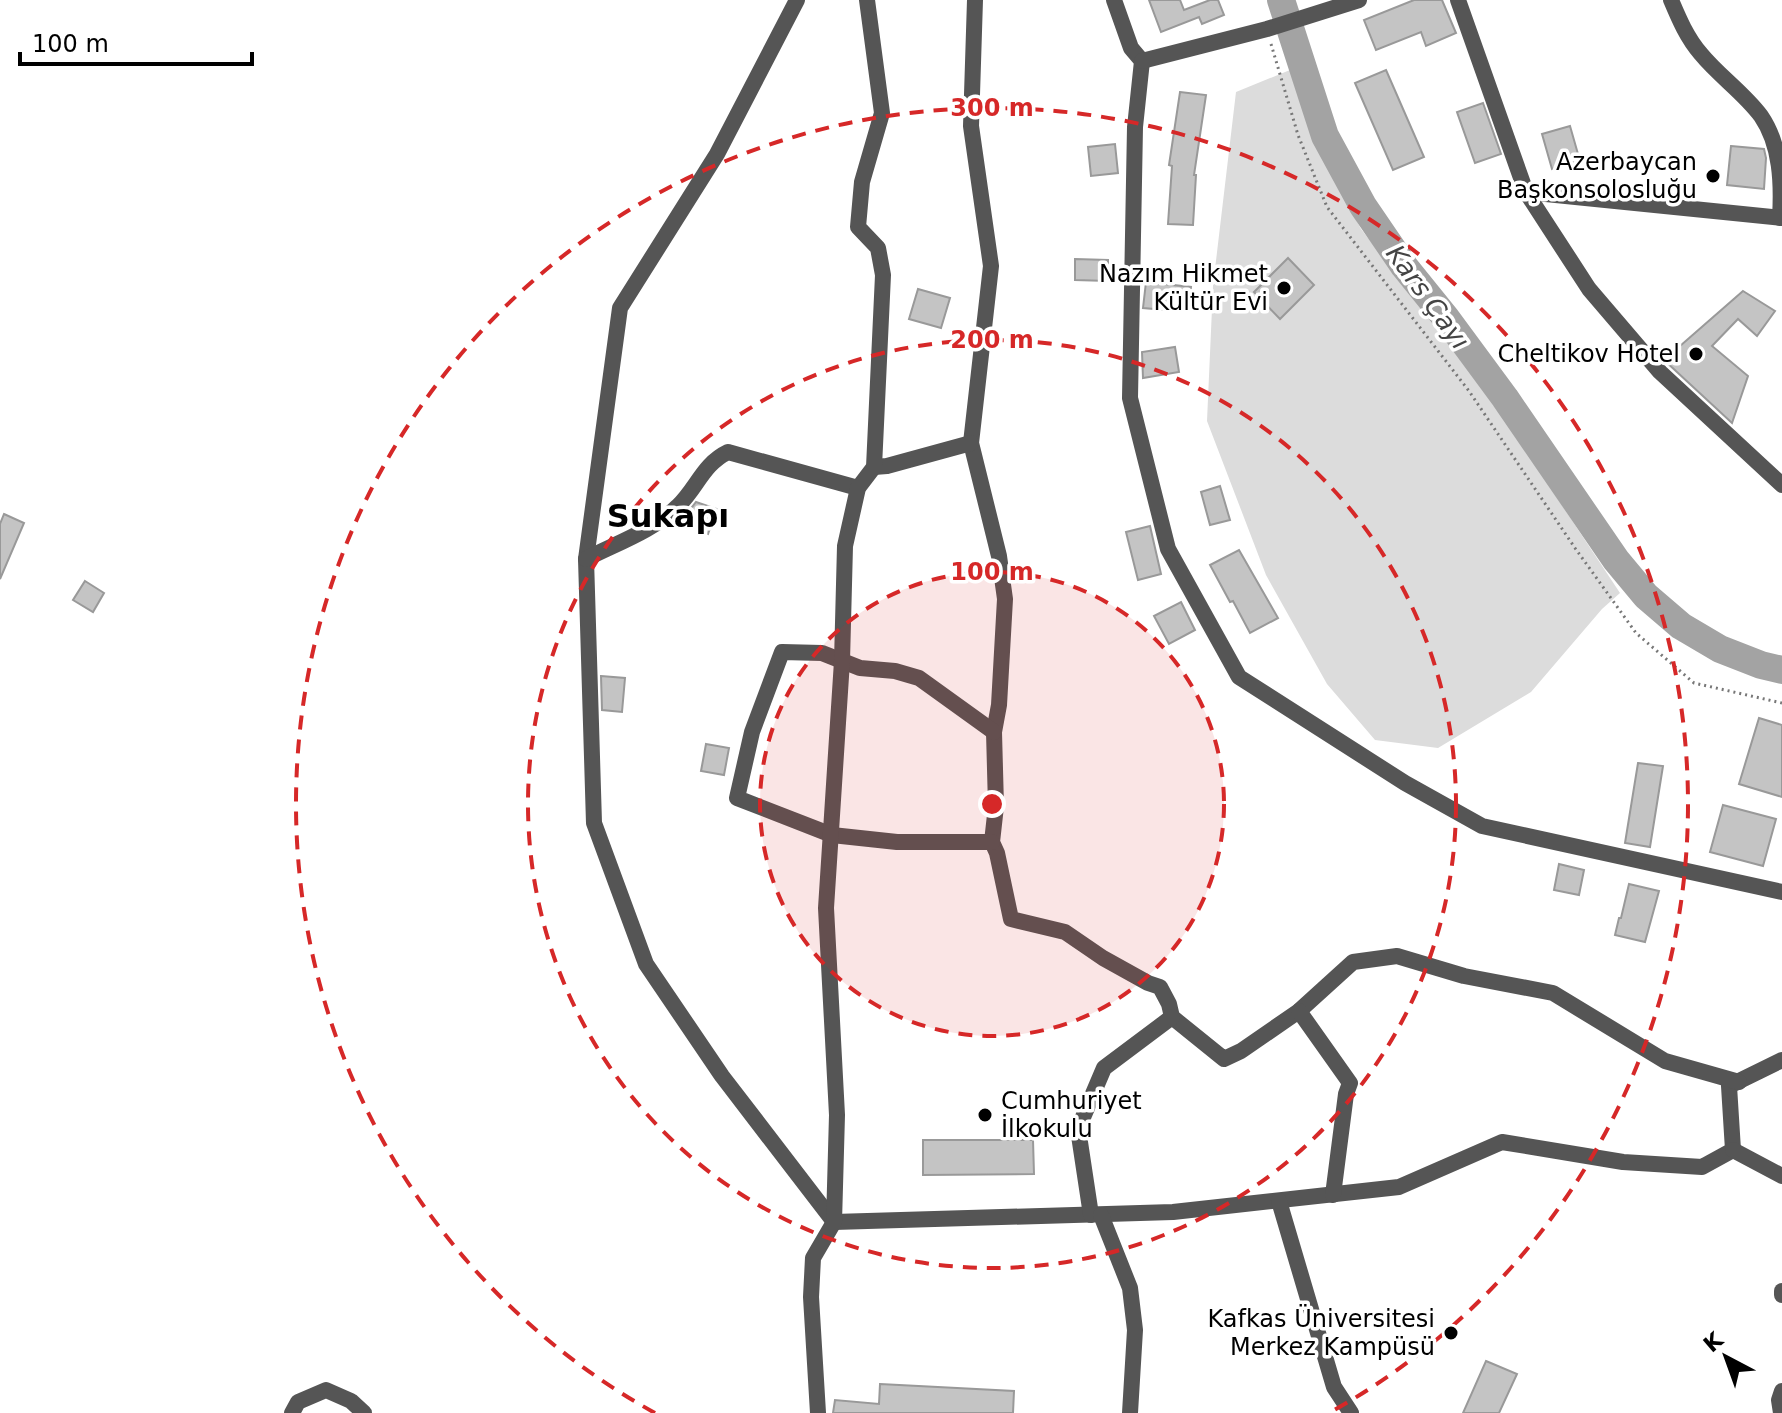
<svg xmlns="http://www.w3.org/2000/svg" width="1782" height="1413" font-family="'DejaVu Sans',sans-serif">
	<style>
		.green { fill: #dcdcdc }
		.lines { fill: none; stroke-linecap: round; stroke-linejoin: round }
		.river { stroke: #a3a3a3; stroke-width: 28 }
		.building { fill: #c4c4c4; stroke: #999; stroke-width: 2 }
		.path { stroke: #777; stroke-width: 3; stroke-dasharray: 2 4; stroke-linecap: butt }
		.minor { stroke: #555; stroke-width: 16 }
		.ring { fill: none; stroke: #d62828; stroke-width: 4; stroke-dasharray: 14 10 }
		.poi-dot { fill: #000; stroke: #fff; stroke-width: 3 }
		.labels { text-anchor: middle; stroke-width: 7; stroke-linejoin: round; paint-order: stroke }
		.poi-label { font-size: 24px; fill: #000; stroke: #fff; text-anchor: end }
		.water-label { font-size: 26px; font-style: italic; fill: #444; stroke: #fff }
		.district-label { font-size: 32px; font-weight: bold; fill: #000; stroke: #fff }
		.centre { fill: #d62828; stroke: #fff; stroke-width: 4 }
		.ring-label { font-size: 24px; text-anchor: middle; font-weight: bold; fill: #d62828; stroke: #fff; stroke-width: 7; stroke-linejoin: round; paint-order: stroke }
	</style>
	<rect width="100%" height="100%" fill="#fff"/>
	<!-- green -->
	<polygon class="green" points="1290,70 1317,147 1361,229 1485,389 1620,593 1602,609 1531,692 1438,748 1375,740 1327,684 1266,575 1207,421 1213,286 1236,92"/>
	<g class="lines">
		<!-- river -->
		<polyline class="river" points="1281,0 1325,136 1363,206 1404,266 1446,318 1505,398 1616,560 1646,596 1681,626 1720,649 1761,665 1782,670"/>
	</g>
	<!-- building -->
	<g class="building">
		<polygon points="1149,0 1180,0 1184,10 1210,0 1218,0 1224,15 1202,24 1199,17 1161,32"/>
		<polygon points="1414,0 1442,0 1456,33 1426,46 1421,32 1376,50 1364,20"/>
		<polygon points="1386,70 1424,157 1393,170 1355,83"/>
		<polygon points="1180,92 1206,95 1194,175 1196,175 1193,225 1168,224 1172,166 1169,165"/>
		<polygon points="1483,103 1501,154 1475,163 1457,112"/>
		<polygon points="1570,126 1580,161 1552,169 1542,134"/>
		<polygon points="1115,144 1118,173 1091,176 1088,147"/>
		<polygon points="1731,146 1764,149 1766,158 1764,189 1727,185"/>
		<polygon points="1288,258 1314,285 1280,319 1254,292"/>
		<polygon points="1075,259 1108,260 1108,281 1075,280"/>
		<polygon points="1146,282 1191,287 1188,312 1143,308"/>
		<polygon points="918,289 950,298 941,328 909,319"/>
		<polygon points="1743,291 1775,311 1757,336 1738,319 1712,346 1748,376 1732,423 1664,360"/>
		<polygon points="1175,347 1179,372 1143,378 1142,352"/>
		<polygon points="1220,486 1230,520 1210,525 1201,492"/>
		<polygon points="696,502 717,509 708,534 684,525 689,511"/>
		<polygon points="4,514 24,523 0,579 0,524"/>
		<polygon points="1150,526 1161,574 1138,580 1126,532"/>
		<polygon points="1239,550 1278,618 1250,633 1233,601 1230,602 1210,565"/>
		<polygon points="85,581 104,593 93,612 73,600"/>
		<polygon points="1181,602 1195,630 1169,644 1154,616"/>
		<polygon points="601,676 625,678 622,712 602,710"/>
		<polygon points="1759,718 1782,725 1782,797 1739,784"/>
		<polygon points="706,744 729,748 724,775 701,771"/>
		<polygon points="1638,763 1663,766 1650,847 1625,843"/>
		<polygon points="1723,805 1776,819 1763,866 1710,852"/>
		<polygon points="1559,864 1584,870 1579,895 1554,890"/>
		<polygon points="1629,884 1659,891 1645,942 1615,935 1619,918 1621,918"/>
		<polygon points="923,1140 1033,1140 1034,1174 923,1175"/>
		<polygon points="1486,1361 1517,1374 1499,1413 1463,1413"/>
		<polygon points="880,1384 1014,1391 1013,1413 833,1413 835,1400 879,1404"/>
	</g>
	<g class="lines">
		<!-- path -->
		<polyline class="path" points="1271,44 1298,135 1327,207 1469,391 1575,548 1636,633 1694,683 1782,703"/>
		<!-- minor -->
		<g class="minor">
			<polyline points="797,0 717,154 620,308 586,559 594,823 646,964 722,1076 834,1222 1173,1212 1399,1187 1502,1142 1623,1162 1702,1167 1733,1150 1729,1086 1782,1060"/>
			<polyline points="975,0 971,126 991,266 971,443 999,556 1005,599 999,705 994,732 996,806 992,842 997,853 1011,919 1065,932 1103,958 1148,983 1160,987 1169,1004 1172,1017 1224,1059 1241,1051 1299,1011 1353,962 1397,956 1464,976 1553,993 1665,1061 1739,1082"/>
			<polyline points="1114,0 1131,48 1142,61 1135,127 1130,398 1168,549 1239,677 1405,783 1482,826 1782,892"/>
			<polyline points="1458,0 1526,192 1589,289 1660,372 1782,485"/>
			<path d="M1671 0C1679 19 1687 38 1701 54 1719 76 1744 93 1761 116 1781 145 1782 184 1780 218"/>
			<polyline points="1142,61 1267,29 1359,0"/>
			<polyline points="1526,192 1782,218"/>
			<polyline points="874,467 887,466 971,443"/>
			<path d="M586 559C617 543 653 531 678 506 697 488 703 464 728 452L858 488"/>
			<polyline points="992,842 897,842 832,835 737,798 752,732 782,652 822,653 860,668 895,671 919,678 994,732"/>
			<polyline points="1299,1011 1350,1083 1346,1094 1333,1195"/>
			<polyline points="1733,1150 1782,1176"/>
			<polyline points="1279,1201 1334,1387 1351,1413"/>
			<polyline points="1091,1215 1078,1129 1104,1068 1172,1017"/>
			<polyline points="1101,1215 1130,1288 1135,1330 1130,1413"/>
			<polyline points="1782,1291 1782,1295"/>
			<polyline points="292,1413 298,1402 326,1390 351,1401 364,1413"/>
			<polyline points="818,1413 811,1297 813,1258 834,1222 837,1115 826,908 842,661 845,546 858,488 874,467 883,275 878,248 858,227 862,182 882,113 867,0"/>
			<polyline points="1781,1413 1779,1400 1782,1391"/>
		</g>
	</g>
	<!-- distance rings -->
	<circle cx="992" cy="804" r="232" fill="#d62828" fill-opacity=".12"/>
	<g class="ring">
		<circle cx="992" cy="804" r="232"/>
		<circle cx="992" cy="804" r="464"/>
		<path d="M655 1413A696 696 0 1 1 1329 1413"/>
	</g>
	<!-- markers -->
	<g class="poi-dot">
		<circle cx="1713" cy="176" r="8"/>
		<circle cx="1284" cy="288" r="8"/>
		<circle cx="1696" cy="354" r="8"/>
		<circle cx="985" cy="1115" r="8"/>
		<circle cx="1451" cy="1333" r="8"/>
	</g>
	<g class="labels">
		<!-- poi labels -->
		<g class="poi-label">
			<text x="1697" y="170">Azerbaycan<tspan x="1697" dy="28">Başkonsolosluğu</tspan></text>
			<text x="1268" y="282">Nazım Hikmet<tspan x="1268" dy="28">Kültür Evi</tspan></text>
			<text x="1680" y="362">Cheltikov Hotel</text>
			<text x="1001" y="1109" text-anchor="start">Cumhuriyet<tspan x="1001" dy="28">İlkokulu</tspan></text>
			<text x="1435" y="1327">Kafkas Üniversitesi<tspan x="1435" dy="28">Merkez Kampüsü</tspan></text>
		</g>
		<!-- water labels -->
		<g class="water-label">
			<text transform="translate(1428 297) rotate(54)" y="9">Kars Çayı</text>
		</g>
		<!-- district labels -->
		<g class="district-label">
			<text x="668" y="527">Sukapı</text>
		</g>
	</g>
	<circle cx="992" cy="804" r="12" class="centre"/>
	<g class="ring-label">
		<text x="992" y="116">300 m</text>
		<text x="992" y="348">200 m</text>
		<text x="992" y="580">100 m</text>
	</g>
	<!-- north arrow -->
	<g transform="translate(1726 1357) rotate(319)" stroke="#ffffff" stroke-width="6" paint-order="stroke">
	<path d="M0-6L14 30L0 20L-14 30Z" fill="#000000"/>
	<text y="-12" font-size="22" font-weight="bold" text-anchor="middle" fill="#000000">K</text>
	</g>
	<!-- scale -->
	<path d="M20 52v12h232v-12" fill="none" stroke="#000000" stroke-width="4"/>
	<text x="32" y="52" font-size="24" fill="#000000" stroke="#ffffff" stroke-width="6" paint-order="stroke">100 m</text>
</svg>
